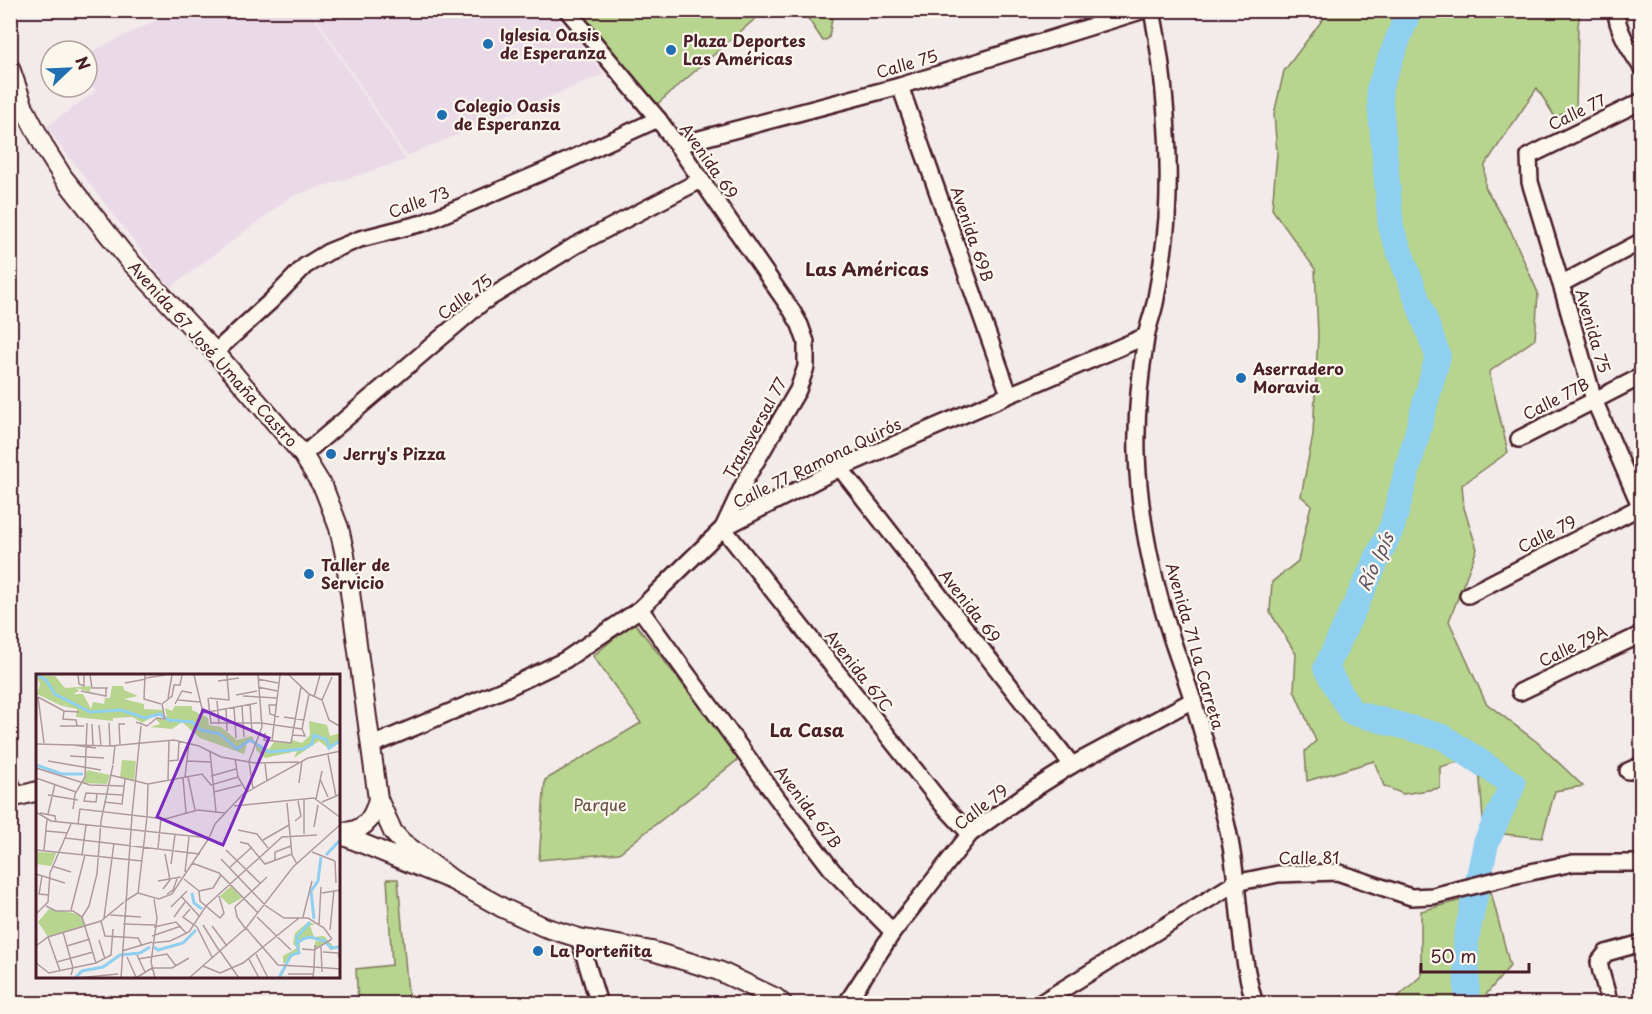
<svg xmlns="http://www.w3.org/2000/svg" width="1652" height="1014" font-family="'Playpen Sans',sans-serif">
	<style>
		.built { fill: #eadae8 }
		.green { fill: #b7d58e; stroke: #807a5c; stroke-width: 1.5 }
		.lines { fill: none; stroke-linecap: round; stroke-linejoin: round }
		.river { stroke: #8fcff0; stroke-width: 26 }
		.minor-casing { stroke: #4a1f2b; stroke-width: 20 }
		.major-casing { stroke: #4a1f2b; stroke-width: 22 }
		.minor { stroke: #fbf7ec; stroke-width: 15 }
		.major { stroke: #fbf7ec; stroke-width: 18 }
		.poi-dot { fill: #1f6fb2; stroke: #fbf7ec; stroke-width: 2 }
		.labels { text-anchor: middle; stroke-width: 4.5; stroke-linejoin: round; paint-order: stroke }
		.poi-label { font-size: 16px; font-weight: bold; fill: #4a1f2b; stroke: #fbf7ec; text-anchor: start }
		.street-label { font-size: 16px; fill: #4a1f2b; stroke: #fbf7ec }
		.park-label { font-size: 16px; fill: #654c44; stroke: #fbf7ec }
		.neighbourhood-label { font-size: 18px; font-weight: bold; fill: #4a1f2b; stroke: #fbf7ec }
		.water-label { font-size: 18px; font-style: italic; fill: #5f5466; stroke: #fbf7ec }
		.inset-river { fill: none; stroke: #8fcff0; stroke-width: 3 }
		.inset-road { fill: none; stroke: #af999e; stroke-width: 1.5 }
		.view { fill: #7b2cbf; fill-opacity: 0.15; stroke: #7b2cbf; stroke-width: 3 }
		.inset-edge { fill: none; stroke: #4a1f2b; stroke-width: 3 }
	</style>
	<rect width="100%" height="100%" fill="#f3eaea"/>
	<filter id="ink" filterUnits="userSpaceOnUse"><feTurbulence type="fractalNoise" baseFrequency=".0167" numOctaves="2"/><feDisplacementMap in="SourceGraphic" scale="12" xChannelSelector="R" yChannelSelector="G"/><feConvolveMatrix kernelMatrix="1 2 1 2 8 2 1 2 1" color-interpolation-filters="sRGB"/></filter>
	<g filter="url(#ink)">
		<!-- built -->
		<g class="built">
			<polygon points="175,11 310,11 406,160 292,196 170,288 46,127 96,91 87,79 87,54"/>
			<polygon points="312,11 552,11 604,74 406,156"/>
		</g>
		<!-- green -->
		<g class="green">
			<polygon points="580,11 764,11 655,106"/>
			<polygon points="803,11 833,11 829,38 823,41"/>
			<polygon points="1329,11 1580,11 1578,26 1576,109 1555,117 1537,88 1485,165 1485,187 1510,229 1538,293 1535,339 1489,372 1508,452 1462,485 1464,508 1477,549 1449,621 1486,703 1537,742 1583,786 1555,791 1542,838 1484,832 1479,768 1464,760 1440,767 1440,788 1403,794 1384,786 1374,761 1307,781 1305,751 1316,741 1294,690 1296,654 1270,612 1272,582 1298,561 1311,505 1301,496 1313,435 1318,335 1315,269 1272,209 1277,153 1274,114 1284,71"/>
			<polygon points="634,622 740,758 619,853 539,860 545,780 641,723 593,656"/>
			<polygon points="387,879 398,879 407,983 410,1003 358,1003 356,969 392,965"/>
			<polygon points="1491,892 1510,966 1483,998 1484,1003 1391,1003 1421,976 1421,911"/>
		</g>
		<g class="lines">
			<!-- river -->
			<polyline class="river" points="1409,10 1379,89 1391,228 1438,356 1392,527 1326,668 1351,712 1443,737 1513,784 1486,843 1466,939 1467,1004"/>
			<defs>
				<g id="minor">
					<polyline points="567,10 658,119 677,145 792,311 800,325 806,342 806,367 798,390 747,477 723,528 942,804 970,834"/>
					<path d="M1152 10C1165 76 1171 151 1167 218 1165 244 1161 272 1156 298 1154 312 1148 324 1146 338 1140 374 1136 417 1137 454 1139 514 1152 576 1170 633 1177 656 1186 678 1193 701 1205 739 1215 779 1225 818 1241 879 1236 944 1255 1004"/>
					<path d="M1616 10C1616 29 1632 53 1642 68"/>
					<polyline points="900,86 1009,394"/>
					<polyline points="1642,101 1529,156 1530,182 1561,284 1594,400 1642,510"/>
					<polyline points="677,145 900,86 1144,10"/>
					<polyline points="1561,284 1642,241"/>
					<polyline points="215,352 271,301 305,266 328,252 360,239 423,223 547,170 658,119"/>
					<polyline points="1519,439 1642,376"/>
					<polyline points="303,455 483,302 576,245 701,180"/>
					<polyline points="840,468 1072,765"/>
					<polyline points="1468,595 1642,506"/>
					<polyline points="640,609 777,798 833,871 893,932"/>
					<polyline points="1520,692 1642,634"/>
					<polyline points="370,746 507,688 565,660 640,609 723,528 840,468 1146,336"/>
					<polyline points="1628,771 1642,765"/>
					<polyline points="579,938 599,1004"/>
					<polyline points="846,1004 893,932 970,834 1026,794 1072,765 1193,700"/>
					<polyline points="1039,1004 1235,883 1278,874 1337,872 1411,897 1433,896 1512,876 1573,863 1642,863"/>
					<polyline points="1610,1004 1601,972 1599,962 1606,953 1642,943"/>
				</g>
				<g id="major">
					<polyline points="10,68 24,108 46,150 63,177 127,258 215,352 303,455 324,489 339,528 345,555 378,799 393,832 402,842 454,881"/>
					<polyline points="10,784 15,797 38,791"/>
					<path d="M339 832C363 833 373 820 378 799"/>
					<polyline points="339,834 454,881 503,908 544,927 579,938 652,951 719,971 776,998 783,1004"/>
				</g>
			</defs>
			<!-- minor casing -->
			<use href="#minor" class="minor-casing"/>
			<!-- major casing -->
			<use href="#major" class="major-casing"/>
			<!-- minor -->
			<use href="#minor" class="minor"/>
			<!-- major -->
			<use href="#major" class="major"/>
		</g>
	</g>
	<!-- markers -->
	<g class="poi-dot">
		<circle cx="488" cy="44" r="6"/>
		<circle cx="671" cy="50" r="6"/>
		<circle cx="442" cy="115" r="6"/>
		<circle cx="1241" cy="378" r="6"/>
		<circle cx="331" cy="454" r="6"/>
		<circle cx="309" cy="574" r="6"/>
		<circle cx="538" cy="951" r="6"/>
	</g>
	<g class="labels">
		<!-- poi labels -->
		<g class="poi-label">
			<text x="500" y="41">Iglesia Oasis<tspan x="500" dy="18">de Esperanza</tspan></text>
			<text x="683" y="47">Plaza Deportes<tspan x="683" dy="18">Las Américas</tspan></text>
			<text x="454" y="112">Colegio Oasis<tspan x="454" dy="18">de Esperanza</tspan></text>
			<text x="1253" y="375">Aserradero<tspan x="1253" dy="18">Moravia</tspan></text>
			<text x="343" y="460">Jerry's Pizza</text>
			<text x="321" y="571">Taller de<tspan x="321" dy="18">Servicio</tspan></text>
			<text x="550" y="957">La Porteñita</text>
		</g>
		<!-- street labels -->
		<g class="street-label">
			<text transform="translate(907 64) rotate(-16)" y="6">Calle 75</text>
			<text transform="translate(1577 112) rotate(-26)" y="6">Calle 77</text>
			<text transform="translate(709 161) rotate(55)" y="6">Avenida 69</text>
			<text transform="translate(419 202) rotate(-20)" y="6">Calle 73</text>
			<text transform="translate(972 234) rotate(71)" y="6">Avenida 69B</text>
			<text transform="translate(465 297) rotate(-37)" y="6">Calle 75</text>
			<text transform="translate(1593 331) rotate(74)" y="6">Avenida 75</text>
			<text transform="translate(213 354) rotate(48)" y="6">Avenida 67 José Umaña Castro</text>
			<text transform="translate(1556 399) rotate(-27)" y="6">Calle 77B</text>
			<text transform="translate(755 428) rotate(-61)" y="6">Transversal 77</text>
			<text transform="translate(817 463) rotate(-26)" y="6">Calle 77 Ramona Quirós</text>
			<text transform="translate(1547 534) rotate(-27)" y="6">Calle 79</text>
			<text transform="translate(970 606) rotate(52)" y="6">Avenida 69</text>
			<text transform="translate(1195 646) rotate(74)" y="6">Avenida 71 La Carreta</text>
			<text transform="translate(1573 646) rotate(-26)" y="6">Calle 79A</text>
			<text transform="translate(859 671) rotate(52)" y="6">Avenida 67C</text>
			<text transform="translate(808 807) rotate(53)" y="6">Avenida 67B</text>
			<text transform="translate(981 807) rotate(-38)" y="6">Calle 79</text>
			<text x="1309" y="864">Calle 81</text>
		</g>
		<!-- park labels -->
		<g class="park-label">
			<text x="600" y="811">Parque</text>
		</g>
		<!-- neighbourhood labels -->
		<g class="neighbourhood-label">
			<text x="867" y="276">Las Américas</text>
			<text x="807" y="737">La Casa</text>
		</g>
		<!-- water labels -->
		<g class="water-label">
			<text transform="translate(1376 562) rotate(-65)" y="6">Río Ipís</text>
		</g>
	</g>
	<!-- overview -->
	<g transform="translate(36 674)">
		<rect width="304" height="304" fill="#f3eaea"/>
		<path d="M0 1 19 2 29 14 55 12 54 18 40 14 43 17 37 20H47L55 35 57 28 68 30 69 24H74L76 12H87L88 16 102 22 88 25 108 30V35L127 36V43L121 40 106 49 97 43 77 44V47L40 43 41 35 27 32 35 28 26 32 1 20 4 10ZM139 32H156V36L172 44 173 51 185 53 201 66 216 62 218 66 211 69 208 80 164 64 146 48 136 55 114 53 124 50 120 45 131 44 129 34 136 37ZM273 47 291 51 294 62 304 59V71L299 69 293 75 283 67 258 84 261 77 229 84 220 76V71L233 75 238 68 255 69 256 66 266 69 274 61ZM86 86 100 87 98 107 84 103ZM51 96 74 101 71 110 47 109ZM0 178 20 179 15 192 0 190ZM195 212 206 224 193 231 184 222ZM13 235 43 240 50 251 12 263 2 248ZM272 248 279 250 274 252 278 263 288 262 298 273 304 270V274L294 276 290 269 279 275V267L283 268 274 263 264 267V277L247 290V282L261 274 257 270 259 259Z" fill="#b7d58e"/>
		<path class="inset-river" d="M1 1 10 6 19 20 54 38 85 36 109 44 124 40 132 46 156 48 165 56 184 60 201 75 214 66 233 78 267 75 276 70 278 61 291 66 293 74 305 66M0 91 26 100H47M290 181 305 165M156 219 158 229 166 235M278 245 275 217 282 207 285 183M261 269V263L274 248M118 273 122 276 147 269 160 256M40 303 46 297 67 293 84 281 104 279 114 273M243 304 255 281 263 279 261 269 267 265 274 263 289 267 295 274 305 273"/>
		<path class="inset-road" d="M42 1 43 10 48 12V1M54 1 56 14H72M109 1 108 25 125 30M158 1 167 39 221 29M253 1 273 20 286 26M110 4 129 1M222 5 242 9M182 7 203 4M89 9 110 5M222 13 241 17M45 17 70 22V14M200 21 221 17M207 22 241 24M2 23 28 37 43 38M2 23 8 69M278 23 284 1M132 24 136 1M172 24 175 49H225L266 55M173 24 193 26 191 1M142 26 164 28M286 26 293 46 305 53M286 26 296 3M181 27 183 50M126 30 136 22 138 11H144L146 1M139 30 146 17 156 19M214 30 216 59M240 31H233L234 40 243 43M206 32 208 63M198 33 200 64M190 35 191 57M28 37 27 45 40 46 41 52M248 43 268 46M100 48 111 52 121 44 129 45 126 30M73 49 74 72M56 50 57 72M63 51 65 72M24 52H48M229 59 228 66 255 69 265 13M257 61 269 62 266 55 273 20M236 67 244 1M0 70 74 72 138 66 163 72 185 83 219 89 263 88M84 70 83 50H89M37 71 60 74M174 78 180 138M292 81 300 122M34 82 68 84M199 85 202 103 211 118M12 87 65 96M133 87 142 86 143 67M151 87 174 88M229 89 231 108M77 90 79 71M0 94 54 111 88 112M74 101 112 110 166 100 175 111 202 103M175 102 200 95M149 103 153 69M152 103 159 136M0 104 40 118M147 104 150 139M284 105 292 123M132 106 133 66M263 109 266 87M217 115 213 87 226 53 222 1M178 118 205 111M61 120 60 128 48 127 50 119 87 121M12 121 42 126M280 125 286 97M68 128 86 130 89 105M286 128 305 120M251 129 256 181 261 190M198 132 278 124 305 144M37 135 39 120 49 103 51 49M0 138 15 147 173 164 179 150 207 120 272 84 305 77M4 139 19 142 20 148M12 140 19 110M96 141 105 52M111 143 112 110M259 147 265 142 262 127M42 150 44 135 129 145 162 136 189 139M278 153 282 131M202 156 221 160 232 174M10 157 32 159M268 160V125M29 164 164 180M227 166 253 151M204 168 212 170 229 190 256 180M122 174 125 144M0 176 106 187M8 176 11 145M190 176 224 209M276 178 299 187M46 181 50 151M185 185 230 232 248 244H272L288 254 296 265M239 186V178L255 172M299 187 300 209M156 189 183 199 222 239M135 190 139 161M16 192 35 198M193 194 216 173M149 198 153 163M0 200 29 209M6 202 3 220 13 221M148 205 163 217M122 207 145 203M127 215 134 206 129 180M163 217 164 227 184 244 188 239 183 222M163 217 177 214 185 201M102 219 123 225 136 220 173 164M286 219 305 216M131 220 137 216 141 205M145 222 163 242M118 225 121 244 115 288 119 304M89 227 102 219 111 143M10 232 20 237H37L46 243 60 289M135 233 151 217M154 235 147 243 161 253 176 283M35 236 49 181M0 240 12 228 14 199 35 150M74 241 105 243M46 243 53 232 61 200 65 147 77 91M138 243 149 228M221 243 255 276M267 243 276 207M68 244 78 169M65 247 69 262 102 264 106 272M87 250 119 251M283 250 285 213M167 251 184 278M176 252 191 272M118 253 140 248 150 259M209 254 201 243 199 233 231 203M210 254 242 291 278 293 277 304M294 256 298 216M27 258 37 294 35 301M116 262 145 252M12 263 24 297M63 266 69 285M116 269 134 267 153 258 170 232 246 163 281 161M0 272 12 263 65 247 88 228M31 272 54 265M285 273 286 298M266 275 278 276 296 265M86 277 116 268M184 277 203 304M287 278 302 279 304 286M220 280 232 304M101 281 109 298M91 283 100 303M102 285 131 280 140 292M213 285 223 304M21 288 57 278M0 289 13 299 60 289 75 281 77 255M167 292 184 299M278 293 305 295M278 293 279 271M116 294H136L153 284M184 299 207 289 263 244M252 300H277M41 304 82 300M85 304 96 141M100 304 116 294M153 304 210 254 257 193 305 150"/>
		<path class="view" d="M167 36 233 64 187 171 121 143Z"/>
		<rect width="304" height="304" class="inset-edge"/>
	</g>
	<!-- margin -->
	<rect width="1652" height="1014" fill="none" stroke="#fbf7ec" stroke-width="36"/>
	<rect x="18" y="18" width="1616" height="978" fill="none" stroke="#4a1f2b" stroke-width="2" filter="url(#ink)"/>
	<!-- north arrow -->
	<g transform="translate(69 69) rotate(67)"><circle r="28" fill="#fbf7ec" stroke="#b4a19f" stroke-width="1.5"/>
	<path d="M0-4.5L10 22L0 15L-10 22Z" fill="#1f6fb2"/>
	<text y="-9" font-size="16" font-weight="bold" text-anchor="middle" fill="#4a1f2b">N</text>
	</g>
	<!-- scale -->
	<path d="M1421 963v9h108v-9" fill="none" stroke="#4a1f2b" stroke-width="3"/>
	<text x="1430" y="963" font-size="18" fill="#4a1f2b" stroke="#fbf7ec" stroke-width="4.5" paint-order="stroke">50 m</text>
</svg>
